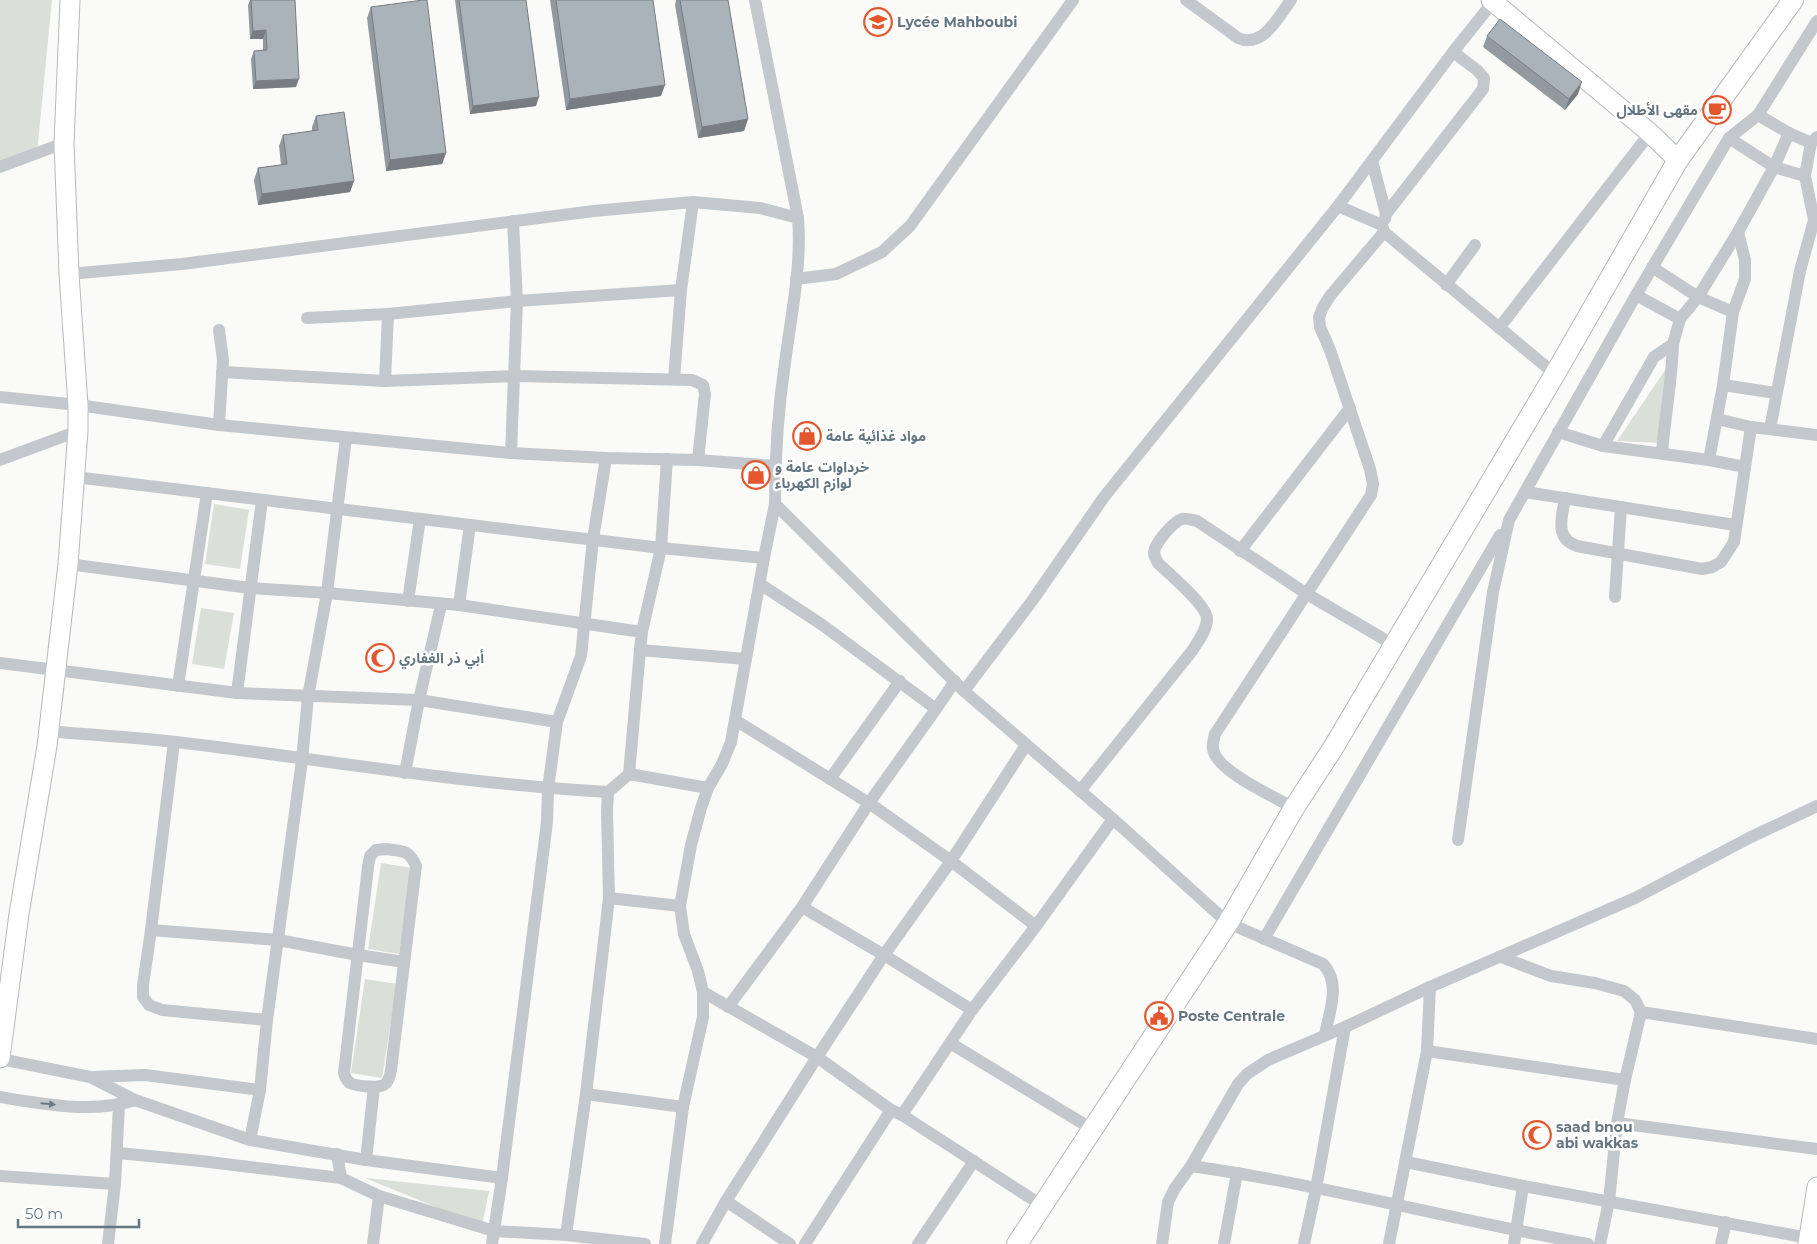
<svg xmlns="http://www.w3.org/2000/svg" width="1817" height="1244" font-family="Montserrat,'Noto Sans Arabic',sans-serif">
	<style>
		.green { fill: #dadfd7 }
		.lines { fill: none; stroke-linecap: round; stroke-linejoin: round }
		.secondary-casing { stroke: #b3babf; stroke-width: 21 }
		.primary-casing { stroke: #b5babe; stroke-width: 22 }
		.street { stroke: #c3c8cc; stroke-width: 12 }
		.secondary { stroke: #fff; stroke-width: 19 }
		.primary { stroke: #fff; stroke-width: 20 }
		.wall { fill: #929a9f }
		.shaded-wall { fill: #777d82 }
		.building { fill: #aab3b9; stroke: #777d82 }
		.oneway { fill: #6a7a87 }
		.labels { text-anchor: middle; stroke-width: 5; stroke-linejoin: round; paint-order: stroke }
		.poi-label { font-size: 14px; font-weight: bold; fill: #657683; stroke: #fff; text-anchor: start }
	</style>
	<rect width="100%" height="100%" fill="#fafaf8"/>
	<!-- green -->
	<g class="green">
		<polygon points="0,0 52,0 37,153 0,166"/>
		<polygon points="1668,366 1659,443 1617,441"/>
		<polygon points="214,504 249,510 240,569 205,564"/>
		<polygon points="201,608 234,613 224,669 192,664"/>
		<polygon points="381,863 412,868 399,954 368,949"/>
		<polygon points="365,979 397,984 382,1078 351,1073"/>
		<polygon points="365,1178 489,1191 482,1226"/>
	</g>
	<g class="lines">
		<defs>
			<g id="secondary">
				<polyline points="1491,0 1650,133 1678,160"/>
				<polyline points="0,1058 19,914 47,746 68,564 78,431 78,405 69,274 64,143 70,0"/>
				<polyline points="1808,1244 1817,1187"/>
			</g>
			<polyline id="primary" points="1017,1244 1228,923 1294,808 1333,748 1555,374 1678,160 1793,0"/>
		</defs>
		<!-- secondary casing -->
		<use href="#secondary" class="secondary-casing"/>
		<!-- primary casing -->
		<use href="#primary" class="primary-casing"/>
		<!-- street -->
		<g class="street">
			<path d="M755 0 798 218C802 266 791 315 785 363 778 409 775 457 775 504L964 691 1113 819 1228 923 1323 964C1341 983 1330 1010 1325 1034"/>
			<path d="M1186 0 1238 38C1263 49 1278 17 1291 0"/>
			<polyline points="1758,115 1789,133 1811,143"/>
			<polyline points="1729,138 1774,167 1805,176"/>
			<polyline points="1372,161 1386,214 1385,219"/>
			<polyline points="0,167 64,143"/>
			<polyline points="1338,206 1382,225 1384,232 1555,374"/>
			<polyline points="1386,214 1483,89 1484,78 1477,70 1453,52"/>
			<polyline points="1652,267 1698,297 1733,312"/>
			<polyline points="69,274 182,264 594,211 693,202 760,208 798,218"/>
			<polyline points="796,279 836,274 882,252 910,226 1073,0"/>
			<polyline points="1446,285 1475,245"/>
			<polyline points="1636,295 1680,319"/>
			<polyline points="307,318 388,314 517,301 681,290"/>
			<polyline points="1499,328 1650,133"/>
			<polyline points="222,372 385,381 514,376 692,380 703,385 705,394 698,460"/>
			<polyline points="674,379 681,290 693,202"/>
			<polyline points="385,381 388,314"/>
			<polyline points="1723,385 1776,393"/>
			<polyline points="0,397 78,405 219,425 511,453 606,458 698,460 775,466"/>
			<polyline points="1717,419 1751,427 1817,435"/>
			<polyline points="219,425 223,360 219,330"/>
			<polyline points="1770,429 1800,271 1814,220 1805,176 1811,143 1817,137"/>
			<polyline points="1558,432 1603,446 1709,460 1745,467"/>
			<polyline points="1603,446 1654,357 1673,344 1680,319 1698,297 1738,232 1774,167 1789,133"/>
			<polyline points="511,453 517,301 513,221"/>
			<path d="M1662 453C1665 416 1672 380 1673 344"/>
			<polyline points="0,460 78,431"/>
			<polyline points="1709,460 1723,385 1733,312 1745,279 1745,260 1738,232"/>
			<polyline points="75,477 661,548 764,558"/>
			<polyline points="1525,492 1735,525"/>
			<path d="M1565 498C1562 517 1554 538 1577 546L1702 569 1712 567 1721 562 1734 542 1751 427"/>
			<polyline points="1240,551 1350,408"/>
			<polyline points="68,564 250,588 327,593 459,605 642,632"/>
			<polyline points="1615,597 1621,507"/>
			<polyline points="408,601 420,519"/>
			<polyline points="459,605 470,525"/>
			<polyline points="640,650 746,659"/>
			<polyline points="0,663 237,693 419,700 557,722"/>
			<polyline points="178,686 207,493"/>
			<polyline points="964,691 1032,601 1104,497 1338,206 1453,52 1493,2"/>
			<polyline points="237,693 262,500"/>
			<polyline points="936,709 955,681"/>
			<polyline points="735,720 869,803 951,861 1036,926"/>
			<path d="M48 731C90 735 133 737 176 742 320 759 463 784 608 792L629 774 640 650 642 632 661 548 667 459"/>
			<polyline points="174,742 151,930 143,985 143,997 149,1005 162,1010 267,1020"/>
			<polyline points="405,773 419,700 441,605"/>
			<polyline points="629,774 708,788"/>
			<polyline points="830,779 900,681"/>
			<path d="M1080 791 1192 651C1198 641 1207 630 1207 619 1207 605 1168 573 1158 563 1156 559 1154 556 1154 552 1155 543 1174 521 1182 519 1187 518 1192 520 1197 521L1307 594 1394 645"/>
			<path d="M1294 808C1275 797 1216 771 1213 749 1212 745 1214 738 1215 734L1371 495 1373 484 1370 469 1330 350 1320 327 1319 317 1323 307 1330 296 1384 232"/>
			<polyline points="1458,840 1493,592 1509,520 1636,295 1729,138 1758,115 1817,21"/>
			<path d="M385 849C401 851 409 849 416 866L391 1070C390 1075 389 1081 385 1084 380 1089 356 1086 350 1083 346 1080 345 1077 344 1073L368 867 370 856 376 850Z"/>
			<polyline points="609,898 680,906"/>
			<polyline points="802,907 884,955 972,1010"/>
			<polyline points="151,930 278,940 358,955 404,962"/>
			<polyline points="1264,939 1500,535"/>
			<polyline points="1501,957 1551,976 1595,983 1624,991 1635,1000 1641,1012 1817,1039"/>
			<polyline points="703,992 817,1057 891,1110 902,1115 1043,1206"/>
			<polyline points="728,1007 802,907 869,803 936,709 821,624 760,584"/>
			<polyline points="950,1043 1092,1129"/>
			<polyline points="1427,1051 1625,1080"/>
			<path d="M0 1059 90 1077 135 1100C93 1114 43 1104 0 1097"/>
			<polyline points="91,1077 145,1075 260,1090"/>
			<polyline points="586,1094 683,1107"/>
			<polyline points="135,1100 250,1140 366,1160 502,1178"/>
			<polyline points="902,1115 972,1010 1036,926 1113,819"/>
			<polyline points="1617,1123 1817,1149"/>
			<polyline points="250,1140 260,1090 267,1020 302,760 308,697 327,593 346,438"/>
			<polyline points="118,1153 201,1161 341,1178"/>
			<polyline points="337,1154 341,1178 379,1196 494,1231 566,1235 645,1244"/>
			<polyline points="366,1160 374,1087"/>
			<polyline points="1406,1162 1523,1186 1809,1238"/>
			<path d="M1191 1166C1324 1185 1455 1220 1588 1244"/>
			<polyline points="0,1176 115,1184"/>
			<polyline points="726,1201 790,1244"/>
			<polyline points="566,1235 586,1094 609,898 607,811 608,792"/>
			<polyline points="108,1244 115,1184 119,1105"/>
			<polyline points="373,1244 379,1196"/>
			<polyline points="492,1244 502,1178 547,822 548,789 557,722 581,656 593,539 606,458"/>
			<polyline points="665,1244 683,1107 703,1017 703,992 698,971 684,934 680,906 691,845 701,808 708,788 722,764 731,742 764,558 775,504"/>
			<polyline points="702,1244 726,1201 817,1057 884,955 951,861 1026,745"/>
			<polyline points="805,1244 891,1110"/>
			<polyline points="918,1244 974,1161"/>
			<polyline points="1162,1244 1168,1202 1175,1188 1191,1166 1238,1084 1247,1074 1268,1060 1345,1027 1430,987 1635,898 1751,837 1817,806"/>
			<polyline points="1224,1244 1237,1173"/>
			<polyline points="1304,1244 1316,1189 1345,1027"/>
			<polyline points="1389,1244 1427,1051 1430,987"/>
			<polyline points="1514,1244 1523,1186"/>
			<polyline points="1600,1244 1609,1201 1617,1123 1625,1080 1641,1012"/>
			<polyline points="1721,1244 1726,1222"/>
		</g>
		<!-- secondary -->
		<use href="#secondary" class="secondary"/>
		<!-- primary -->
		<use href="#primary" class="primary"/>
	</g>
	<!-- wall -->
	<g class="wall">
		<polygon points="250,0 295,0 296,87 253,89 251,59 254,51 263,50 263,39 250,39 248,5"/>
		<polygon points="455,0 526,0 536,106 470,114"/>
		<polygon points="550,0 653,0 661,96 566,110"/>
		<polygon points="676,0 680,0 748,119 744,131 698,138 675,5"/>
		<polygon points="371,7 446,153 442,164 386,171 367,18"/>
		<polygon points="1487,36 1578,94 1565,110 1483,47"/>
		<polygon points="316,116 354,181 350,192 258,205 254,180 258,168 281,165 279,146 283,135 312,131 312,127"/>
	</g>
	<!-- shaded-wall -->
	<g class="shaded-wall">
		<polygon points="266,30 263,39 250,39 253,31"/>
		<polygon points="299,79 296,87 253,89 256,81"/>
		<polygon points="1582,82 1578,94 1565,110 1569,99"/>
		<polygon points="665,85 661,96 566,110 570,99"/>
		<polygon points="539,97 536,106 470,114 473,106"/>
		<polygon points="748,119 744,131 698,138 702,127"/>
		<polygon points="446,153 442,164 386,171 390,160"/>
		<polygon points="354,181 350,192 258,205 262,194"/>
	</g>
	<!-- building -->
	<g class="building">
		<polygon points="251,0 295,0 299,79 256,81 254,51 267,50 266,30 253,31"/>
		<polygon points="423,0 427,0 446,153 390,160 371,7"/>
		<polygon points="459,0 526,0 539,97 473,106"/>
		<polygon points="556,0 653,0 665,85 570,99"/>
		<polygon points="680,0 728,0 748,119 702,127"/>
		<polygon points="1500,19 1582,82 1569,99 1487,36"/>
		<polygon points="344,112 354,181 262,194 258,168 287,164 283,135 318,130 316,116"/>
	</g>
	<!-- one-way arrows -->
	<defs><path id="oneway-solid" d="M-6-.8H1V-3.2L6.5 0L1 3.2V.8H-6Z" transform="scale(1.25)"/></defs>
	<use class="oneway" href="#oneway-solid" transform="translate(48 1104) rotate(5)"/>
	<!-- icons -->
	<defs>
		<symbol id="school-ring" viewBox="-11 -11 22 22"><circle r="9.5" fill="#fff" stroke="#e4572e" stroke-width="1.5"/><path d="M0-5L7-2L0 1L-7-2ZM-4 1L0 2.5L4 1V4Q0 6-4 4Z" fill="#e4572e"/></symbol>
		<symbol id="cafe-ring" viewBox="-11 -11 22 22"><circle r="9.5" fill="#fff" stroke="#e4572e" stroke-width="1.5"/><path d="M-5.5-4.5H6V0H3Q3 3.5 0 3.5H-2.5Q-5.5 3.5-5.5 0ZM3-3.2v2h1.7v-2ZM-6 4.5H4V6H-6Z" fill="#e4572e"/></symbol>
		<symbol id="shop-ring" viewBox="-11 -11 22 22"><circle r="9.5" fill="#fff" stroke="#e4572e" stroke-width="1.5"/><path d="M-5-2.5h2.3a2.7 3.5 0 0 1 5.4 0H5L5.5 6h-11ZM-1.5-2.5h3a1.5 2.3 0 0 0-3 0Z" fill="#e4572e"/></symbol>
		<symbol id="mosque-ring" viewBox="-11 -11 22 22"><circle r="9.5" fill="#fff" stroke="#e4572e" stroke-width="1.5"/><path d="M3.5-4.9A6 6 0 1 0 3.5 4.9A5 5 0 1 1 3.5-4.9Z" fill="#e4572e"/></symbol>
		<symbol id="civic-ring" viewBox="-11 -11 22 22"><circle r="9.5" fill="#fff" stroke="#e4572e" stroke-width="1.5"/><path d="M-.6-6.5H3V-4.5H.6V-3L4-1V1h2V6H-6V1h2V-1L-.6-3ZM-1.2 2.5V6h2.4V2.5Z" fill="#e4572e"/></symbol>
	</defs>
	<g fill-rule="evenodd">
		<use href="#school-ring" x="862" y="6" width="32" height="32"/>
		<use href="#cafe-ring" x="1701" y="94" width="32" height="32"/>
		<use href="#shop-ring" x="791" y="420" width="32" height="32"/>
		<use href="#shop-ring" x="740" y="459" width="32" height="32"/>
		<use href="#mosque-ring" x="364" y="642" width="32" height="32"/>
		<use href="#civic-ring" x="1143" y="1000" width="32" height="32"/>
		<use href="#mosque-ring" x="1521" y="1119" width="32" height="32"/>
	</g>
	<g class="labels">
		<!-- poi labels -->
		<g class="poi-label">
			<text x="897" y="27">Lycée Mahboubi</text>
			<text x="1698" y="115" text-anchor="end">مقهى الأطلال</text>
			<text x="826" y="441">مواد غذائية عامة</text>
			<text x="775" y="472">خرداوات عامة و<tspan x="775" dy="16">لوازم الكهرباء</tspan></text>
			<text x="399" y="663">أبي ذر الغفاري</text>
			<text x="1178" y="1021">Poste Centrale</text>
			<text x="1556" y="1132">saad bnou<tspan x="1556" dy="16">abi wakkas</tspan></text>
		</g>
	</g>
	<!-- scale -->
	<path d="M18 1219v8h121v-8" fill="none" stroke="#657683" stroke-width="2.5"/>
	<text x="25" y="1219" font-size="15" fill="#657683" stroke="#ffffff" stroke-width="4" paint-order="stroke">50 m</text>
</svg>
